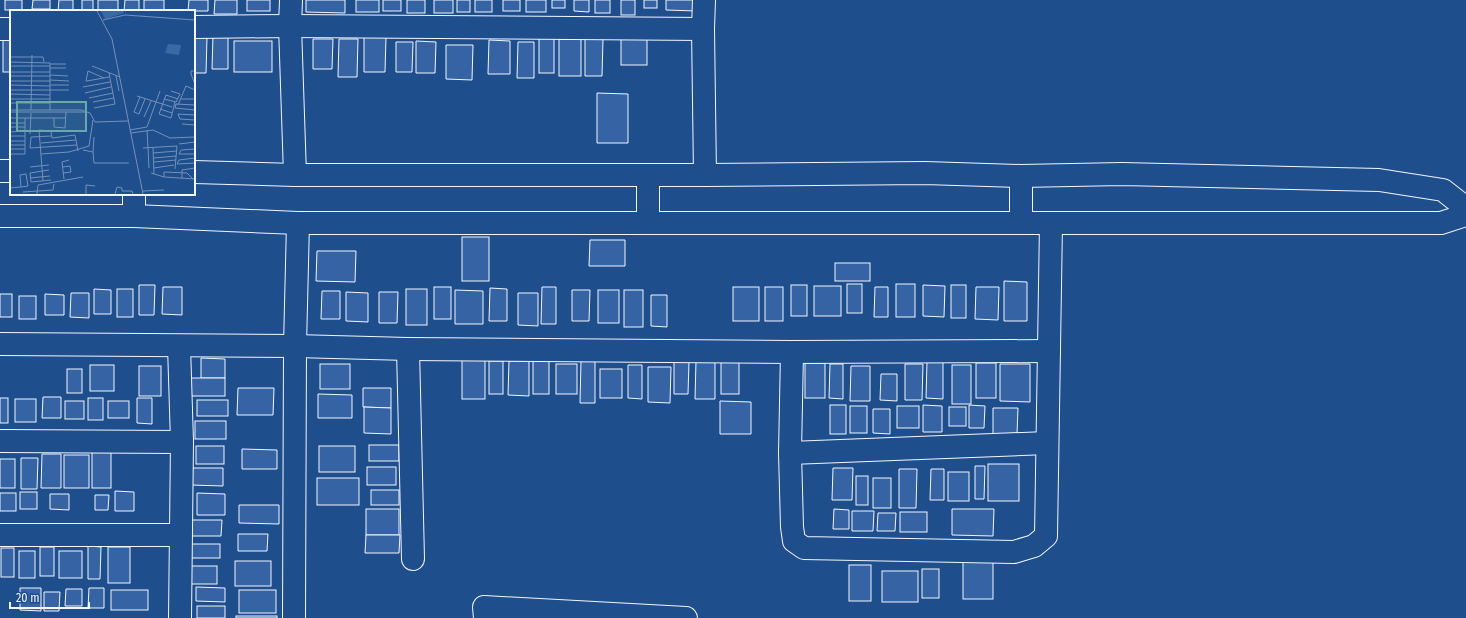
<svg xmlns="http://www.w3.org/2000/svg" width="1466" height="618" font-family="'Fira Sans Condensed',sans-serif">
	<style>
		.building { fill: #3563a3; stroke: #f2f6ff }
		.lines { fill: none; stroke-linecap: round; stroke-linejoin: round }
		.minor-casing { stroke: #f2f6ff; stroke-width: 24 }
		.minor { stroke: #1f4e8c; stroke-width: 22 }
		.inset-road { fill: none; stroke: #7391ba; stroke-width: 1 }
		.view { fill: #6aa9a8; fill-opacity: 0.15; stroke: #6aa9a8; stroke-width: 2 }
		.inset-edge { fill: none; stroke: #f2f6ff; stroke-width: 2 }
	</style>
	<rect width="100%" height="100%" fill="#1f4e8c"/>
	<!-- building -->
	<g class="building">
		<rect x="5" y="0" width="17" height="10"/>
		<polygon points="33,0 50,0 50,9 32,9"/>
		<polygon points="59,0 73,0 73,11 58,11"/>
		<rect x="82" y="0" width="11" height="11"/>
		<rect x="98" y="0" width="20" height="11"/>
		<polygon points="125,0 139,0 139,11 124,11"/>
		<rect x="144" y="0" width="20" height="11"/>
		<polygon points="189,0 208,0 208,11 188,11"/>
		<polygon points="215,0 237,0 237,14 214,14"/>
		<rect x="247" y="0" width="23" height="11"/>
		<polygon points="306,0 345,0 345,13 306,12"/>
		<rect x="356" y="0" width="23" height="12"/>
		<rect x="383" y="0" width="18" height="11"/>
		<rect x="407" y="0" width="18" height="13"/>
		<rect x="434" y="0" width="19" height="13"/>
		<rect x="457" y="0" width="13" height="12"/>
		<rect x="475" y="0" width="17" height="12"/>
		<rect x="503" y="0" width="17" height="11"/>
		<rect x="526" y="0" width="20" height="12"/>
		<rect x="552" y="0" width="13" height="8"/>
		<polygon points="574,0 589,0 589,12 574,11"/>
		<rect x="595" y="0" width="15" height="13"/>
		<rect x="621" y="0" width="14" height="15"/>
		<rect x="644" y="0" width="13" height="8"/>
		<polygon points="666,0 696,0 696,11 666,10"/>
		<rect x="621" y="34" width="26" height="31"/>
		<polygon points="213,35 228,35 228,69 212,69"/>
		<polygon points="194,37 207,37 206,73 194,73"/>
		<polygon points="364,37 386,37 385,72 364,72"/>
		<rect x="539" y="38" width="15" height="35"/>
		<rect x="3" y="39" width="8" height="33"/>
		<polygon points="313,39 333,39 332,69 313,69"/>
		<polygon points="339,39 358,39 357,77 338,77"/>
		<rect x="559" y="39" width="22" height="37"/>
		<polygon points="585,39 603,39 602,76 585,76"/>
		<polygon points="489,40 510,41 510,74 488,74"/>
		<rect x="234" y="41" width="38" height="31"/>
		<polygon points="416,41 436,42 435,73 416,73"/>
		<polygon points="396,42 413,42 412,72 396,72"/>
		<polygon points="518,42 534,42 534,78 517,78"/>
		<polygon points="446,45 473,45 472,80 446,79"/>
		<polygon points="597,93 628,94 628,143 597,143"/>
		<rect x="462" y="237" width="27" height="44"/>
		<polygon points="590,240 625,240 625,266 589,266"/>
		<polygon points="317,251 356,251 355,282 316,281"/>
		<rect x="835" y="263" width="35" height="18"/>
		<polygon points="1004,281 1027,282 1027,321 1004,321"/>
		<rect x="847" y="284" width="15" height="29"/>
		<rect x="896" y="284" width="19" height="33"/>
		<polygon points="139,285 155,285 154,315 139,315"/>
		<rect x="791" y="285" width="16" height="31"/>
		<polygon points="923,285 945,286 944,317 923,316"/>
		<rect x="951" y="285" width="15" height="33"/>
		<rect x="814" y="286" width="27" height="30"/>
		<polygon points="163,287 182,287 182,315 162,314"/>
		<rect x="434" y="287" width="17" height="32"/>
		<polygon points="542,287 556,287 556,324 541,324"/>
		<rect x="733" y="287" width="26" height="34"/>
		<rect x="765" y="287" width="18" height="34"/>
		<polygon points="875,287 888,287 888,317 874,317"/>
		<polygon points="976,287 999,287 998,320 975,319"/>
		<polygon points="490,288 507,289 507,321 489,321"/>
		<polygon points="94,289 111,290 111,314 94,314"/>
		<rect x="117" y="289" width="16" height="28"/>
		<rect x="406" y="289" width="21" height="36"/>
		<polygon points="455,290 483,291 483,324 455,324"/>
		<polygon points="572,290 590,290 589,321 572,321"/>
		<rect x="598" y="290" width="21" height="33"/>
		<rect x="624" y="290" width="19" height="37"/>
		<polygon points="322,291 340,291 340,319 321,319"/>
		<polygon points="346,292 368,293 368,322 346,321"/>
		<polygon points="379,292 398,292 397,323 379,323"/>
		<polygon points="71,293 89,293 89,318 70,317"/>
		<polygon points="518,293 538,293 538,326 518,325"/>
		<rect x="0" y="294" width="12" height="23"/>
		<polygon points="45,294 64,295 64,315 45,315"/>
		<polygon points="651,295 667,295 667,327 651,326"/>
		<rect x="19" y="296" width="17" height="23"/>
		<rect x="721" y="356" width="18" height="38"/>
		<rect x="462" y="357" width="23" height="42"/>
		<polygon points="201,358 225,359 225,378 201,378"/>
		<rect x="533" y="359" width="16" height="35"/>
		<rect x="489" y="361" width="14" height="33"/>
		<polygon points="509,361 529,361 529,396 508,395"/>
		<polygon points="581,361 595,361 595,403 580,403"/>
		<polygon points="674,361 689,361 688,394 674,394"/>
		<polygon points="696,361 715,362 715,399 695,399"/>
		<polygon points="927,362 943,362 943,399 926,398"/>
		<rect x="805" y="363" width="20" height="35"/>
		<rect x="976" y="363" width="20" height="35"/>
		<rect x="320" y="364" width="30" height="25"/>
		<rect x="556" y="364" width="21" height="30"/>
		<polygon points="830,364 843,364 843,399 829,398"/>
		<polygon points="905,364 923,364 922,400 905,400"/>
		<polygon points="1000,364 1030,364 1030,402 1000,401"/>
		<rect x="90" y="365" width="24" height="26"/>
		<polygon points="628,365 642,365 642,399 628,398"/>
		<rect x="952" y="365" width="19" height="39"/>
		<rect x="139" y="366" width="22" height="30"/>
		<polygon points="851,366 870,366 870,401 850,401"/>
		<polygon points="648,367 671,367 670,403 648,402"/>
		<rect x="67" y="369" width="15" height="24"/>
		<rect x="600" y="369" width="22" height="29"/>
		<polygon points="881,374 897,374 897,401 880,400"/>
		<rect x="190" y="378" width="35" height="18"/>
		<polygon points="238,388 274,388 273,415 237,415"/>
		<polygon points="363,388 391,388 391,408 363,407"/>
		<polygon points="318,394 352,395 352,418 318,418"/>
		<polygon points="43,397 61,397 61,418 42,418"/>
		<rect x="0" y="398" width="8" height="25"/>
		<rect x="88" y="398" width="15" height="22"/>
		<polygon points="137,398 152,398 152,424 137,423"/>
		<rect x="15" y="399" width="21" height="23"/>
		<rect x="197" y="400" width="31" height="16"/>
		<rect x="65" y="401" width="19" height="18"/>
		<rect x="108" y="401" width="21" height="17"/>
		<polygon points="720,401 751,402 751,434 720,434"/>
		<rect x="830" y="405" width="16" height="29"/>
		<polygon points="923,405 942,406 942,432 923,432"/>
		<polygon points="969,405 985,406 984,428 969,428"/>
		<rect x="850" y="406" width="17" height="27"/>
		<rect x="897" y="406" width="22" height="22"/>
		<polygon points="364,407 391,408 391,434 364,433"/>
		<rect x="949" y="407" width="17" height="19"/>
		<polygon points="993,408 1018,408 1017,434 993,434"/>
		<polygon points="873,409 890,409 890,434 873,433"/>
		<rect x="195" y="421" width="31" height="18"/>
		<rect x="369" y="445" width="30" height="16"/>
		<rect x="196" y="446" width="28" height="18"/>
		<rect x="319" y="446" width="36" height="26"/>
		<polygon points="242,449 277,450 277,469 242,469"/>
		<rect x="92" y="452" width="19" height="36"/>
		<polygon points="42,454 61,454 61,488 41,488"/>
		<rect x="64" y="455" width="25" height="33"/>
		<polygon points="21,458 38,458 37,489 21,489"/>
		<rect x="0" y="459" width="15" height="29"/>
		<rect x="988" y="464" width="31" height="37"/>
		<polygon points="975,466 985,466 984,499 975,499"/>
		<rect x="367" y="467" width="29" height="18"/>
		<polygon points="192,468 223,468 223,486 191,485"/>
		<polygon points="833,468 853,468 852,500 832,500"/>
		<polygon points="899,469 917,469 916,508 899,508"/>
		<polygon points="931,469 944,469 944,500 930,500"/>
		<rect x="948" y="472" width="21" height="29"/>
		<rect x="856" y="476" width="12" height="29"/>
		<rect x="317" y="478" width="42" height="27"/>
		<rect x="873" y="478" width="18" height="30"/>
		<rect x="371" y="490" width="28" height="15"/>
		<polygon points="115,491 134,492 134,511 115,511"/>
		<rect x="20" y="492" width="17" height="17"/>
		<rect x="0" y="493" width="16" height="18"/>
		<polygon points="197,493 225,494 225,515 197,515"/>
		<polygon points="50,494 69,494 69,510 50,509"/>
		<polygon points="95,495 109,495 108,510 95,510"/>
		<polygon points="239,505 279,505 279,524 239,523"/>
		<rect x="366" y="509" width="33" height="26"/>
		<polygon points="834,509 849,510 849,529 833,529"/>
		<polygon points="952,509 994,509 993,536 952,535"/>
		<polygon points="852,511 874,511 873,531 852,531"/>
		<rect x="900" y="512" width="27" height="20"/>
		<polygon points="878,513 896,513 895,531 877,531"/>
		<polygon points="192,520 222,520 221,536 191,536"/>
		<polygon points="238,534 268,534 267,551 238,551"/>
		<polygon points="366,535 400,535 399,553 365,553"/>
		<rect x="190" y="544" width="30" height="14"/>
		<polygon points="88,546 101,547 100,579 88,579"/>
		<rect x="40" y="547" width="14" height="29"/>
		<rect x="108" y="547" width="22" height="36"/>
		<rect x="1" y="548" width="13" height="29"/>
		<rect x="19" y="551" width="16" height="27"/>
		<rect x="59" y="551" width="23" height="27"/>
		<rect x="235" y="561" width="36" height="25"/>
		<rect x="963" y="562" width="30" height="37"/>
		<rect x="849" y="565" width="22" height="36"/>
		<rect x="191" y="566" width="26" height="18"/>
		<rect x="922" y="569" width="17" height="29"/>
		<rect x="882" y="571" width="36" height="31"/>
		<polygon points="196,587 225,588 225,602 196,601"/>
		<polygon points="20,588 41,588 41,611 20,610"/>
		<polygon points="89,588 104,588 104,608 88,608"/>
		<polygon points="66,589 82,589 82,606 65,606"/>
		<rect x="111" y="590" width="37" height="20"/>
		<rect x="239" y="590" width="37" height="23"/>
		<polygon points="44,592 60,592 59,611 44,611"/>
		<rect x="197" y="606" width="28" height="12"/>
		<rect x="236" y="616" width="41" height="2"/>
	</g>
	<g class="lines">
		<defs>
			<g id="minor">
				<polyline points="291,0 290,26 295,175"/>
				<polyline points="704,0 703,29 705,175"/>
				<polyline points="194,27 290,26 703,29"/>
				<polyline points="0,29 11,29"/>
				<polyline points="0,171 11,171"/>
				<polyline points="194,172 295,175 705,175 925,173 1021,176 1122,174 1379,180 1443,190 1466,208"/>
				<polyline points="648,175 648,223"/>
				<polyline points="1021,176 1021,223"/>
				<polyline points="0,216 134,216 298,223 1441,223 1466,215"/>
				<polyline points="134,216 134,194"/>
				<polyline points="0,344 295,346 408,349 792,352 1049,351"/>
				<polyline points="179,346 182,442 180,618"/>
				<polyline points="408,349 413,559"/>
				<polyline points="792,352 790,453 792,527 794,541 804,548 1014,552 1034,546 1046,536 1051,223"/>
				<polyline points="0,441 182,442"/>
				<polyline points="790,453 1047,443"/>
				<polyline points="0,535 180,535"/>
				<polyline points="294,618 295,346 298,223"/>
				<polyline points="485,618 484,607 686,618"/>
			</g>
		</defs>
		<!-- minor casing -->
		<use href="#minor" class="minor-casing"/>
		<!-- minor -->
		<use href="#minor" class="minor"/>
	</g>
	<!-- overview -->
	<g transform="translate(10 10)">
		<rect width="185" height="185" fill="#1f4e8c"/>
		<path d="M91 1H113L114 3 95 9ZM158 34 171 35 169 45 155 43Z" fill="#3b69a3"/>
		<path class="inset-road" d="M87 1 102 29 133 184M93 10 115 5 185 10M0 47H33L34 52M0 52 40 53V100M40 54H56M0 56H40M82 56 110 67M40 58H56M185 61H181V64L185 74M0 62H40M40 65 58 66M0 66H40M106 66 109 81M94 68 78 61 76 71H77L99 67M40 70 59 71M0 71H40M0 75 40 76M40 75H59M73 77 100 72M0 80H59M75 83 101 77M0 84 40 85M127 86 162 97M130 87 124 102 129 104 135 89M79 88 103 83M0 89H40M154 89 166 92 170 84 161 81M171 89H185M83 92 104 88M165 92 161 108 149 104 156 85 168 89M0 93H40M168 95 176 76 185 80M185 95 166 94 165 98 185 100M84 98 105 94 99 63M150 99 162 103M0 100H71L80 103 85 112 118 111M21 100 22 45M0 102H76M185 105 168 104 170 109 185 110M134 107 141 91M0 108H56M44 108V117L55 118 56 102M0 113H15M172 114 185 115M0 117H15M120 120 137 117 150 81M137 120 138 138M0 122 15 121M121 123 143 120 160 128 185 127M20 124 21 103M0 126H15M41 126 21 127 20 138 67 135M0 131H15M31 133 66 130M169 134 185 132M0 135H15M133 138 167 136 165 159M138 138 139 158M143 138 144 164M0 139H15M185 139 171 140 169 144H185M73 140 83 142 84 153H119M83 142 84 127M143 143 167 141M0 144H15V108M31 144 59 142 79 136 83 110M144 148 166 146M185 148 169 150 167 154 185 153M144 152 166 150M20 157 39 155M53 157 60 156 61 162 53 163M144 158 164 155M39 160 20 163 21 172 41 170M141 163 154 167M20 168 40 166M172 168V160L185 158M54 169 52 152 59 150M183 169 177 163 154 162V167L185 169M33 171 29 120 41 121 42 128 65 125 68 141M0 178 11 177 18 176 16 164 10 165 11 177M133 181 154 180M13 182 43 180 44 174M27 184 28 175 73 167M76 184V175L85 176M105 184 107 177 112 178V181H122L123 184"/>
		<path class="view" d="M7 92H76V121H7Z"/>
		<rect width="185" height="185" class="inset-edge"/>
	</g>
	<!-- scale -->
	<path d="M10 602v6h79v-6" fill="none" stroke="#f2f6ff" stroke-width="2"/>
	<text x="16" y="602" font-size="12" fill="#f2f6ff" stroke="#1f4e8c" stroke-width="3" paint-order="stroke">20 m</text>
</svg>
